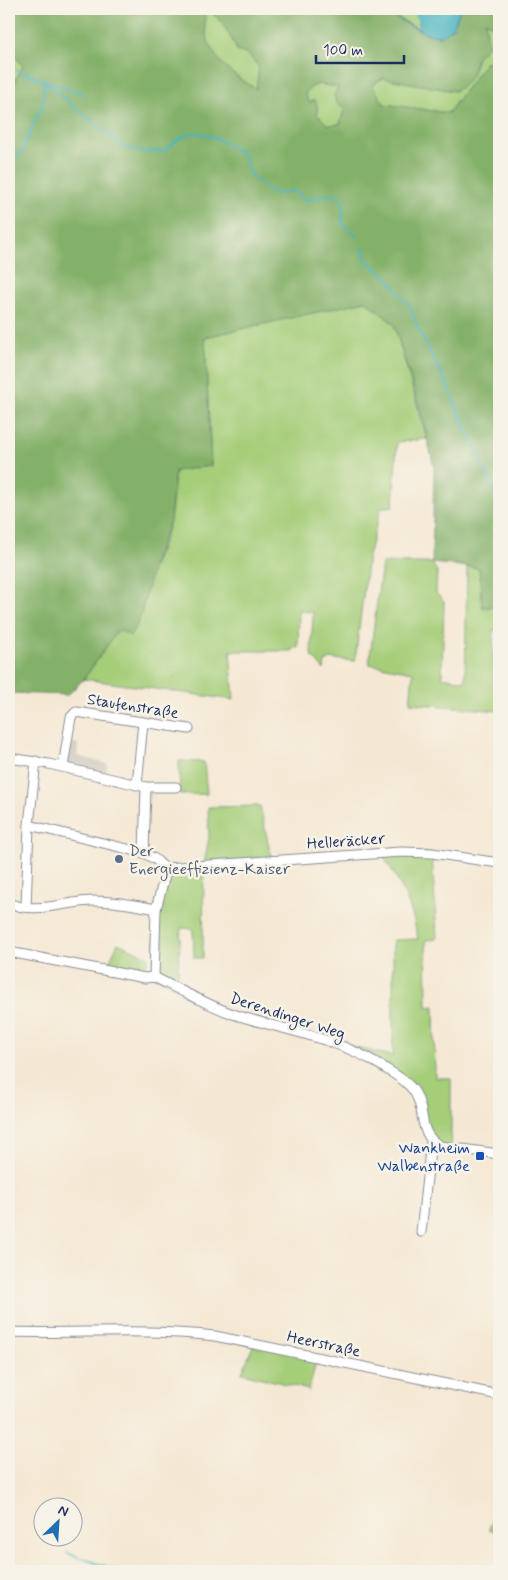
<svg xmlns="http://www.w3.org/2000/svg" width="508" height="1580" font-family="Mynerve,sans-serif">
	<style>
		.industrial { fill: #cac3b8 }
		.green { fill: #a5ce79; stroke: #607e6c }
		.forest { fill: #84b169; stroke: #507064; fill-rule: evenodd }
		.water { fill: #45b3c0; stroke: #30718f }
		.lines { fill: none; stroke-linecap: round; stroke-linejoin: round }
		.stream { stroke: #45b3c0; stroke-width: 2 }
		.minor-casing { stroke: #888c98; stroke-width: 11 }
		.minor { stroke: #fff; stroke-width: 9 }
		.service-dot { fill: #5c6f8a; stroke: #f7f3e8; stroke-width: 2 }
		.transit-dot { fill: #1a4fb4; stroke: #f7f3e8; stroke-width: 2 }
		.labels { text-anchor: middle; stroke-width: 5; stroke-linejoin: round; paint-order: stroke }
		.street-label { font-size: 16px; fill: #1b2f5e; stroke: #f7f3e8 }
		.service-label { font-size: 16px; fill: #4e5e75; stroke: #f7f3e8; text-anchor: start }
		.transit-label { font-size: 16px; fill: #164399; stroke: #f7f3e8; text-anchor: end }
	</style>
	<rect width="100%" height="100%" fill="#f7f3e8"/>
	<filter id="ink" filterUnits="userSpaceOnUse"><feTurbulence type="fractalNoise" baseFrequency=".02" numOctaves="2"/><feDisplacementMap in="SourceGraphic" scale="10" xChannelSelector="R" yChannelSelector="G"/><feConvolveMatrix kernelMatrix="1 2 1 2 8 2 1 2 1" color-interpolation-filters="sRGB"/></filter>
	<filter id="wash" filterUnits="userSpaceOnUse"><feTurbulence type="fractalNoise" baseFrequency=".0096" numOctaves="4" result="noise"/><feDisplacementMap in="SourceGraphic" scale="20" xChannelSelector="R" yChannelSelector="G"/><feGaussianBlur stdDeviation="1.12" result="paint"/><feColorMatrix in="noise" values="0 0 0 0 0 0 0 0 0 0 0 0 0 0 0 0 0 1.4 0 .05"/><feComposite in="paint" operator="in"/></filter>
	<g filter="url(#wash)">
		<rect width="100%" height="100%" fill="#f5e8d3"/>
		<!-- industrial -->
		<polygon class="industrial" points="67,742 78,744 77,756 108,764 105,777 63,767"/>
		<!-- green -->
		<g class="green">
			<path d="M205 9C222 15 230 36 238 52L247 53 259 67 257 89C243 82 218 66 211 52 206 41 204 20 205 9Z"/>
			<polygon points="389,9 418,9 416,16 422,30 391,15"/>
			<path d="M485 20 499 30C499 40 493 47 492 57L499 60V66L487 61 448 113 384 104 372 85 383 78 454 91 463 86 472 74 477 57 488 46Z"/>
			<polygon points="9,55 15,56 23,66 13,84 9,85"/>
			<polygon points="319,84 338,87 336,102 344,110 340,125 328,125 317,114 317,105 314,100 309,103 305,94 311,87"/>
			<path d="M366 301 394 324 427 439 397 442 393 506 381 508 368 556 355 661 331 659 325 662 324 670 311 655 313 612 299 611 298 648H292V651H230L234 700 84 679C114 636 158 571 170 520 173 504 173 487 175 471L211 465 205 337Z"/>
			<polygon points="382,563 432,563 437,571 436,593 444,601 442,677 465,681 467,567 479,568 482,607 499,607 499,630 493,630 494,686 499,687 499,711 410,703 413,672 369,664"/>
			<polygon points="179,761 204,762 207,794 180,795"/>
			<polygon points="260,806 272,860 204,865 203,958 194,958 193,929 181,928 177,988 154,977 156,909 165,868 204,865 209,837 208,807"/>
			<path d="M381 853H432L437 939 426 940 427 1007 434 1006 435 1078H451V1148L431 1141 417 1096 406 1083 335 1043 393 1056V940L418 939C411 902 401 884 381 853Z"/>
			<polygon points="118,943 149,957 145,969 135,971 107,966"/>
			<polygon points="254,1343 317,1357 309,1390 242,1373"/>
			<polygon points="499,1504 499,1533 489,1529"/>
		</g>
		<!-- forest -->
		<g class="forest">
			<path d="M9 9H205C201 50 224 70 256 89L259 67 247 53 238 52C230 36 222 17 206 9H389L391 15 431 35 440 36 455 26 460 9H499V30L485 21 488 46 477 57 472 74 463 86 454 91 383 78 372 85 384 104 448 113 487 61 499 66V607H482L479 568 432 563 434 468 423 420 394 324 366 301 205 337 211 466 175 471 170 521 154 562 140 618 131 636 118 630 84 679 68 695 9 693V85L13 84 23 66 15 56 9 55ZM319 84 338 87 334 95 336 102 344 110 340 124 328 125 317 114V105L315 100 309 103 305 94 311 87Z"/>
			<polygon points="499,34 499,60 492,57 492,48"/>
		</g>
		<!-- water -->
		<path class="water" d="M389 9 391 15 421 30 416 16 418 9H460C447 55 421 30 391 15Z"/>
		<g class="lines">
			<!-- stream -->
			<g class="stream">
				<polyline points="16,70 83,94"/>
				<path d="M44 82 123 147 146 152 165 151C195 118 212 137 244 154L250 175 274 194 295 191 306 201 318 196 338 195 344 203 342 223 357 237"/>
				<polyline points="9,161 20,155 43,104 44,83"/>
				<polyline points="363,247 365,259 386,276 409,305 421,335 447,385 499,501"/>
				<polyline points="67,1553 119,1571"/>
			</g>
		</g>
	</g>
	<g filter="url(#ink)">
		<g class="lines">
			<defs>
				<g id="minor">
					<polyline points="9,758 49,764 146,787 176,787"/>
					<polyline points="63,767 71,717 76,712 189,729"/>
					<polyline points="137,785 143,722"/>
					<polyline points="29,825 144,853 155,859 165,868 165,875 156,909 154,977"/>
					<polyline points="144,853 146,787"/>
					<polyline points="165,868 401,852 432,853 499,863"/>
					<path d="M9 903C36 915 66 901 94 901 114 901 136 905 156 909"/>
					<polyline points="26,907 29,825 36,761"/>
					<polyline points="9,952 145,978 154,977"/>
					<path d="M154 977C180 990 206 1004 233 1014 282 1030 336 1037 380 1065 392 1073 412 1083 417 1097 426 1117 418 1133 440 1146L499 1154"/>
					<polyline points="421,1232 431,1141"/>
					<path d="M9 1332C78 1334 146 1328 215 1336L499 1395"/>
				</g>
			</defs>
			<!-- minor casing -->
			<use href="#minor" class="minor-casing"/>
			<!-- minor -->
			<use href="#minor" class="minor"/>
		</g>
	</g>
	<!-- markers -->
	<circle class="service-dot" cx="119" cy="859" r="5"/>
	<rect class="transit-dot" x="475" y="1151" width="10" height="10" rx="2.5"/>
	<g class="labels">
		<!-- street labels -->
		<g class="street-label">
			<text transform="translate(133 705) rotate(9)" y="6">Staufenstraße</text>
			<text transform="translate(346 840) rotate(-4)" y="6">Helleräcker</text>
			<text transform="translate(288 1015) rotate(18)" y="6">Derendinger Weg</text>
			<text transform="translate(324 1343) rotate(12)" y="6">Heerstraße</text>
		</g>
		<!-- service labels -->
		<g class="service-label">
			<text x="129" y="856">Der<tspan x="129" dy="18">Energieeffizienz-Kaiser</tspan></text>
		</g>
		<!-- transit labels -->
		<g class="transit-label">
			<text x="470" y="1153">Wankheim<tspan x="470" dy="18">Walbenstraße</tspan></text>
		</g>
	</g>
	<!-- margin -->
	<rect width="508" height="1580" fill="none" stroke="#f7f3e8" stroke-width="30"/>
	<!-- north arrow -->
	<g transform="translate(58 1522) rotate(25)"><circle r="24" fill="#f7f3e8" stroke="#9fa5b1"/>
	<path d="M0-4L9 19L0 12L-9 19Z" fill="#1f6fb2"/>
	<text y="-8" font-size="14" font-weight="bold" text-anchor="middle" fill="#1b2f5e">N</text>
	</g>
	<!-- scale -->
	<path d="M316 55v8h88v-8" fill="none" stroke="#1b2f5e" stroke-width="2.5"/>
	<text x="323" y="55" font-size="15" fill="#1b2f5e" stroke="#f7f3e8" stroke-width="4" paint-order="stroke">100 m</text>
</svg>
